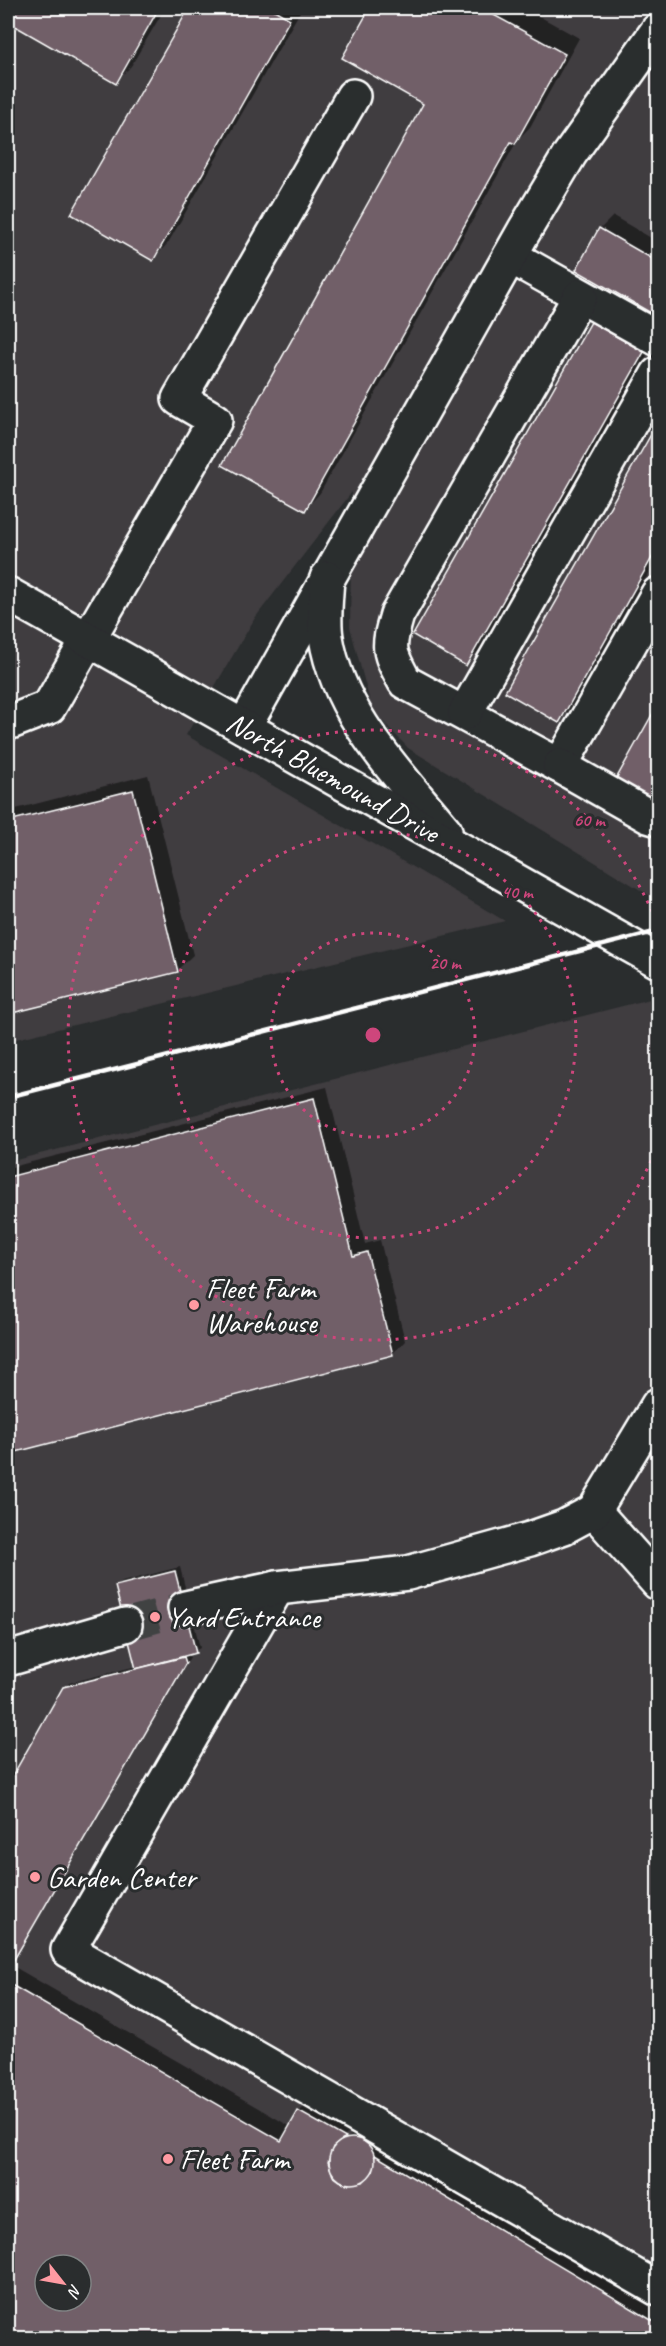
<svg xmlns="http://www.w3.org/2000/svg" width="666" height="2346" font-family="Caveat,sans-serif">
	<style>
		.built { fill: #3f3c3f; fill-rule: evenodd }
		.shadow { fill: #0007; fill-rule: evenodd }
		.building { fill: #715f68; stroke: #fff; stroke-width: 1.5; fill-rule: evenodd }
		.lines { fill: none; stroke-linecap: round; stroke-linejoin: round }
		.minor-tunnel { stroke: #3f4243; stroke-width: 33; stroke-dasharray: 33 16; stroke-linecap: butt }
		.minor-casing { stroke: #fff; stroke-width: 38 }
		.major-casing { stroke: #fff; stroke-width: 38 }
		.minor { stroke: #2a2d2e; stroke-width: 33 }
		.major { stroke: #2a2d2e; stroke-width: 33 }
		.rail { stroke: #fff; stroke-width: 4.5 }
		.ring { fill: none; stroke: #ce467c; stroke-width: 3; stroke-dasharray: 3 6 }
		.poi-dot { fill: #ff9aa2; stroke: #2a2d2e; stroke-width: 2 }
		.labels { text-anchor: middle; stroke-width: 6; stroke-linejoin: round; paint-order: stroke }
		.street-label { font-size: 30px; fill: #fff; stroke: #2a2d2e }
		.poi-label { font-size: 30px; fill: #fff; stroke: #2a2d2e; text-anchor: start }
		.centre { fill: #ce467c; stroke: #2a2d2e; stroke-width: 3 }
		.ring-label { font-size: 18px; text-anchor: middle; font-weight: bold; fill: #ce467c; stroke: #2a2d2e; stroke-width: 6; stroke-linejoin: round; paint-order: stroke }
	</style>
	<rect width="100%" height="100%" fill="#2a2d2e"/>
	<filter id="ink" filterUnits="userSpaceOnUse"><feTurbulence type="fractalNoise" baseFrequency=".0167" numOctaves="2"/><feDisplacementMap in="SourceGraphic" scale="12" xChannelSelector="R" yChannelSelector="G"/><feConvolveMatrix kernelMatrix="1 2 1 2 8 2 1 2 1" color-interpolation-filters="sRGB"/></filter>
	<g filter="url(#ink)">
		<!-- built -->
		<g class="built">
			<polygon points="8,8 658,8 658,896 652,897 408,748 372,710 350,627 352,492 255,618 186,735 505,921 8,1041"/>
			<path d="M658 997V2338H8V1162ZM45 2265H81V2301H45Z"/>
		</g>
		<!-- shadow -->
		<g class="shadow">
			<polygon points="8,8 165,8 131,66 116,82 8,20"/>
			<polygon points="191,8 302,8 168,243 153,259 73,214"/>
			<polygon points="372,8 524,8 579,38 530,127 518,139 320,493 305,509 425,103 344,58"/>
			<polygon points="613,216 658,242 658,315 578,269 600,229"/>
			<polygon points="607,307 658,336 481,648 466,664 592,323"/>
			<polygon points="658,425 658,557 574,706 559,721 507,692"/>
			<polygon points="658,707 658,802 618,778"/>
			<polygon points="148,775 193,955 177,970 8,1012 8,811"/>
			<polygon points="327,1087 365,1244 380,1240 405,1341 393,1353 8,1453 8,1168"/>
			<path d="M180 1567 200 1648 188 1654 190 1657 11 1965 291 2127 300 2111 312 2099 357 2125 343 2138V2142L357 2130 658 2304V2338H8V1787L69 1683 137 1666 117 1586 122 1582ZM45 2265H81V2301H45Z"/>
		</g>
		<!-- building -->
		<g class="building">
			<polygon points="8,8 159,8 116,84 8,22"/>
			<polygon points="189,8 271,8 290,19 153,261 71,214"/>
			<polygon points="370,8 481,8 565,54 515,144 511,142 305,511 222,465 423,104 342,58"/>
			<polygon points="599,228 658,262 658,317 576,270"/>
			<polygon points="591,322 644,352 466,666 413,635"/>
			<polygon points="658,422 658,547 559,723 505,692"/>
			<polygon points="658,704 658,803 616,779"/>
			<polygon points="133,790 178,972 8,1014 8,821"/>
			<polygon points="314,1098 353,1256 367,1252 393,1355 8,1454 8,1177"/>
			<polygon points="175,1571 196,1653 136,1669 115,1586"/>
			<polygon points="184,1657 186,1663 8,1970 8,1784 63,1687"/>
			<path d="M8 1983 281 2141 298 2111 346 2138 333 2147 328 2162 333 2176 340 2181 347 2184 363 2182 373 2171 375 2155 658 2324V2338H8ZM45 2265H81V2301H45Z"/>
			<circle cx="352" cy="2161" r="23"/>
		</g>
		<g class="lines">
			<!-- minor-tunnel -->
			<polyline class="minor-tunnel" points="125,1625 185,1608"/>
			<defs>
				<g id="minor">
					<polyline points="510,256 658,339"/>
					<path d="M580 296 397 615C387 649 388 651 405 682L560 766 658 594"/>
					<polyline points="465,713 658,374"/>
					<polyline points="8,723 49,707 215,420 179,399 353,96"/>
					<polyline points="244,727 524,231 570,154 658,30"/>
					<polyline points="560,766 648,816 658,819"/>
					<polyline points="594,1511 658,1583"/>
					<polyline points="277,1588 68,1950 658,2289"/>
					<polyline points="185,1608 277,1588 408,1573 530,1539 564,1527 594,1511 658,1405"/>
					<polyline points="8,1659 125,1625"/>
				</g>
				<g id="major">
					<path d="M327 578C326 597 323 619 326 637 338 714 398 773 445 831"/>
					<polyline points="8,594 658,961"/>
				</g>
			</defs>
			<!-- minor casing -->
			<use href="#minor" class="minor-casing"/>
			<!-- major casing -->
			<use href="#major" class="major-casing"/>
			<!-- minor -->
			<use href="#minor" class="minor"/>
			<!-- major -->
			<use href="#major" class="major"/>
			<!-- rail -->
			<polyline class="rail" points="8,1097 658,931"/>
		</g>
	</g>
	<!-- distance rings -->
	<g class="ring">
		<circle cx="373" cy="1035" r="102"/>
		<circle cx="373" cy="1035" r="203"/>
		<path d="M658 1144A305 305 0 1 1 658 926"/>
	</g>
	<!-- markers -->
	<g class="poi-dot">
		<circle cx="194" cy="1305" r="6"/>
		<circle cx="155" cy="1617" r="6"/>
		<circle cx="35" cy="1877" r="6"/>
		<circle cx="168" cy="2159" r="6"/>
	</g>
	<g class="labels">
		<!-- street labels -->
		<g class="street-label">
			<text transform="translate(333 777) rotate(29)" y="10">North Bluemound Drive</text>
		</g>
		<!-- poi labels -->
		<g class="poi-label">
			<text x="206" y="1298">Fleet Farm<tspan x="206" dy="34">Warehouse</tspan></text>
			<text x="167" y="1627">Yard Entrance</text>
			<text x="47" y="1887">Garden Center</text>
			<text x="180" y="2169">Fleet Farm</text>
		</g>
	</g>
	<circle cx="373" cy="1035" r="9" class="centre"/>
	<g class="ring-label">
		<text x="589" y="826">60 m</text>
		<text x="517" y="898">40 m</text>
		<text x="445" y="969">20 m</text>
	</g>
	<!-- margin -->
	<rect width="666" height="2346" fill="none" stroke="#2a2d2e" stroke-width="30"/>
	<rect x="15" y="15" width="636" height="2316" fill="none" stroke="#fff" stroke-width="2" filter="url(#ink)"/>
	<!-- north arrow -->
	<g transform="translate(63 2283) rotate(121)"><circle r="28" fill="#2a2d2e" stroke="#7f8182" stroke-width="1.5"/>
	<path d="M0-4.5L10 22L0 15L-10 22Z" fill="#ff9aa2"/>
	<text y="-9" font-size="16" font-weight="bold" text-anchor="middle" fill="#ffffff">N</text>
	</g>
</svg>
